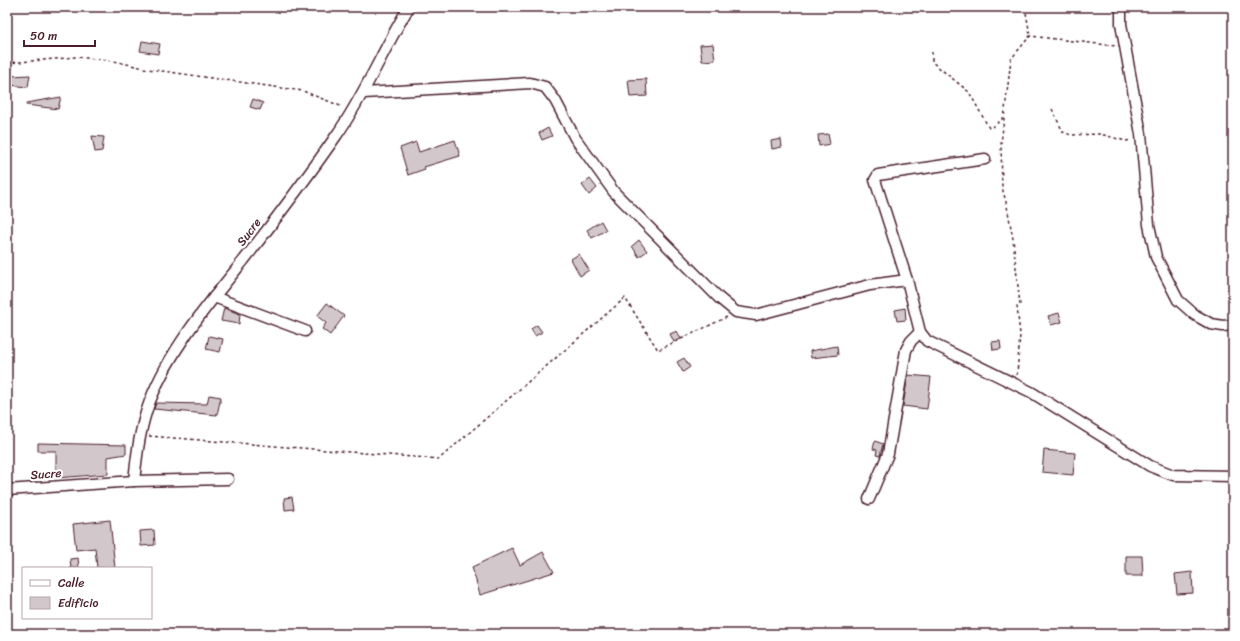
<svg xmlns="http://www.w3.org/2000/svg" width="1240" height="641" font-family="Sriracha,sans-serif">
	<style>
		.building { fill: #d2c7cb; stroke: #4a1f2b }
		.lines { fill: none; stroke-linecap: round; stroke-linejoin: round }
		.minor-casing { stroke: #4a1f2b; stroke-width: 13 }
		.path { stroke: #4a1f2b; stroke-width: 1.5; stroke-dasharray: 3 3; stroke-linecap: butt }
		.minor { stroke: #fff; stroke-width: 10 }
		.labels { text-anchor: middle; stroke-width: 4; stroke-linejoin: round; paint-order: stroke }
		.street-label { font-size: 12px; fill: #4a1f2b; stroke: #fff }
	</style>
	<rect width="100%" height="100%" fill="#fff"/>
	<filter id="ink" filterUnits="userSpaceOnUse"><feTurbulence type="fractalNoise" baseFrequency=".025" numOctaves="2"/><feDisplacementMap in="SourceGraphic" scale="8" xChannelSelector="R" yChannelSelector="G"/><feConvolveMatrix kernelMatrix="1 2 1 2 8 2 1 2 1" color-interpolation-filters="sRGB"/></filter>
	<g filter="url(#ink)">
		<!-- building -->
		<g class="building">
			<polygon points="142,41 160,44 158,54 140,51"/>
			<polygon points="713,44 715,60 702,61 700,45"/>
			<polygon points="30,75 28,87 9,85 10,76"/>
			<polygon points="646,79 647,96 630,97 628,80"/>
			<polygon points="61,97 58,109 26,105 26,103"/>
			<polygon points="253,99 263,103 260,110 250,107"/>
			<polygon points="548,128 552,136 542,140 539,133"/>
			<polygon points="828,134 830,144 819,146 818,135"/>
			<polygon points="92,136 104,137 102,151 95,152"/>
			<polygon points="781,139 782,147 772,149 771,141"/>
			<polygon points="455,140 460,156 424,167 425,169 408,175 400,148 416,142 419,152"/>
			<polygon points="590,179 597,188 589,195 582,185"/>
			<polygon points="601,221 606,230 592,238 587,230"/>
			<polygon points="639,240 647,251 639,257 632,246"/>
			<polygon points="579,254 589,270 580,276 571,259"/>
			<polygon points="327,303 344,316 330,335 322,329 326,323 317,316"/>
			<polygon points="224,308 240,314 239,324 221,321"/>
			<polygon points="905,308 906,320 897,321 895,310"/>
			<polygon points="1059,313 1062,322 1051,325 1048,316"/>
			<polygon points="537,325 542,332 535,336 531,329"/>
			<polygon points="677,331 681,339 674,342 670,334"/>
			<polygon points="209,336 223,339 220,352 206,349"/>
			<polygon points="1000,341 1001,349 993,350 992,342"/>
			<polygon points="837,346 838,355 811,358 810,351"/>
			<polygon points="684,358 690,367 683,372 677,362"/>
			<polygon points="908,375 931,377 927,409 903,406"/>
			<polygon points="209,395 221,397 217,415 154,409 156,403 207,404"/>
			<polygon points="875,441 883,444 880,456 876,455 877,450 873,449"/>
			<polygon points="38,443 126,445 126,454 108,457 108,474 56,478 56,451 38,451"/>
			<polygon points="1044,450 1075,453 1073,475 1042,472"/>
			<polygon points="292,497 294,509 285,510 284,498"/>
			<polygon points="110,520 115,568 97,568 95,548 76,550 73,524"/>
			<polygon points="154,530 155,545 141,546 140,531"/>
			<polygon points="512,548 520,565 543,552 554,572 480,595 472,567"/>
			<polygon points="1126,556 1142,556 1143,576 1126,576"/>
			<polygon points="78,558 79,568 71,568 70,559"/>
			<polygon points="1192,572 1193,593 1177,594 1175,574"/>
		</g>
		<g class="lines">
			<defs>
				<g id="minor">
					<polyline points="1121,7 1121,24 1141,134 1149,225 1156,257 1178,300 1195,315 1211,324 1223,326 1233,325"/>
					<polyline points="364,93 530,83 545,87 555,100 575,138 614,192 719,298 736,312 756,315 870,285 907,280 920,332 927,341 1031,392 1150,466 1173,475 1233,476"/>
					<polyline points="907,280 875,180 878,175 985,159"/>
					<polyline points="214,297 305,331"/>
					<path d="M134 481C137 453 140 427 150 401 170 349 209 303 244 260 275 220 307 178 336 136 365 95 383 49 409 7"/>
					<polyline points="7,490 134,481 228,479"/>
					<polyline points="869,499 888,454 906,350 911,341 920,332"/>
				</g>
			</defs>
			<!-- minor casing -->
			<use href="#minor" class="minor-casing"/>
			<!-- path -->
			<g class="path">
				<polyline points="1025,7 1030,35"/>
				<polyline points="932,52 932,62 969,92 989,128 994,126 1004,117"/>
				<polyline points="7,63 77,57 114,61 148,69 303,91 343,107"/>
				<polyline points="1052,109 1063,132 1071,135 1100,134 1126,141 1131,140"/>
				<polyline points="1017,375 1020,334 1017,307 1020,305 1013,239 1007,206 1002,187 1001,144 1011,59 1030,36 1116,46"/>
				<polyline points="149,436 439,459 625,298 658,350 727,317"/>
			</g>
			<!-- minor -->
			<use href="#minor" class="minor"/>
		</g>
	</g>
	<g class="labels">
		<!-- street labels -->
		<g class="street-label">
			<text transform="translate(249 232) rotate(-53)" y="4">Sucre</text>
			<text transform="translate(46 474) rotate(-4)" y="4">Sucre</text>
		</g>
	</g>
	<!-- margin -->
	<rect width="1240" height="641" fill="none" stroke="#fff" stroke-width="24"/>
	<rect x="12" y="12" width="1216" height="617" fill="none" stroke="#4a1f2b" stroke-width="1.5" filter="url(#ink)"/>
	<!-- legend -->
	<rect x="22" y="567" width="130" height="52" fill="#ffffff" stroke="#b7a5aa"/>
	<rect x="30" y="580" width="20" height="6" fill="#ffffff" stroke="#b7a5aa"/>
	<text x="58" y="587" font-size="12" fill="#4a1f2b">Calle</text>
	<rect x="30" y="597" width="20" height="12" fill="#d2c7cb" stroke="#b7a5aa"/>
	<text x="58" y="607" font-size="12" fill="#4a1f2b">Edificio</text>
	<!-- scale -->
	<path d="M24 40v6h71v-6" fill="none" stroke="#4a1f2b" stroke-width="2"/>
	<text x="30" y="40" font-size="12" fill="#4a1f2b" stroke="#ffffff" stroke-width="3" paint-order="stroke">50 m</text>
</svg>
